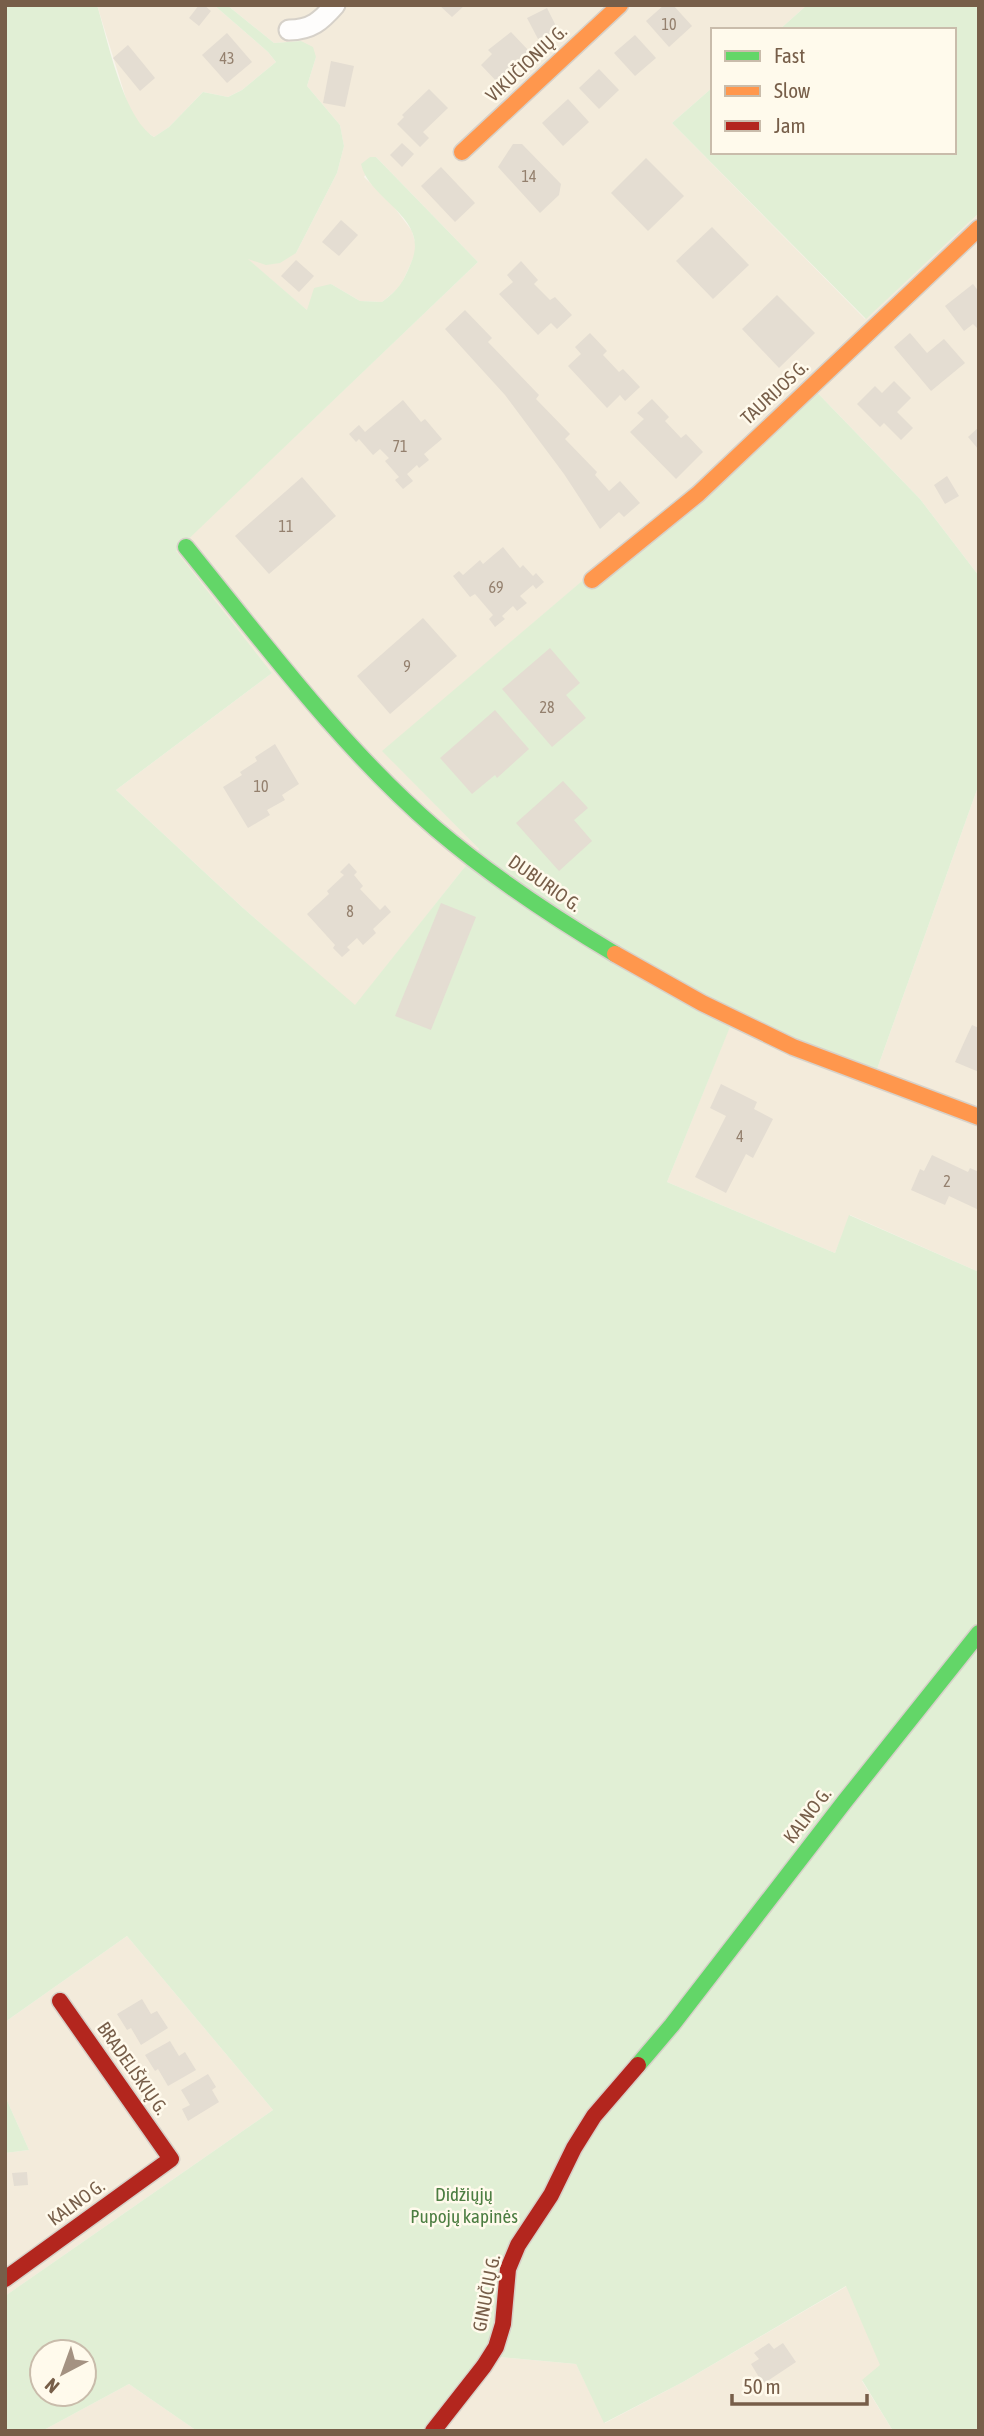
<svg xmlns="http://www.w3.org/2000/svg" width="984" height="2436" font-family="'Asap Condensed',sans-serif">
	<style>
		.residential { fill: #f3ebdb }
		.green { fill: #e1efd5; fill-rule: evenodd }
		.building { fill: #e4ddd2 }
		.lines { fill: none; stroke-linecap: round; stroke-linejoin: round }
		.street-casing { stroke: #d6d1c9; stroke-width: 23 }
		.fast-casing { stroke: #d7d1c9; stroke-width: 19 }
		.slow-casing { stroke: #d7d1c9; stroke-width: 19 }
		.jam-casing { stroke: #d7d1c9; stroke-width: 19 }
		.street { stroke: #fefdfc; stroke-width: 19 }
		.fast { stroke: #63d668; stroke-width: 16 }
		.slow { stroke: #ff974d; stroke-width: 16 }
		.jam { stroke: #b3261e; stroke-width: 16 }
		.labels { text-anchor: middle; stroke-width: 5; stroke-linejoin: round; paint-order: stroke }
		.number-label { font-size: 16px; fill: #94806e }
		.street-label { font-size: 19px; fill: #775e49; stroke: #fffaec }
		.park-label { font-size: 19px; fill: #4c7d41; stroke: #fffaec }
	</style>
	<rect width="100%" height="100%" fill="#f7f4eb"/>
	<!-- residential -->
	<g class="residential">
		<polygon points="97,5 214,5 268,52 276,62 242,90 228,97 203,92 169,127 154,137 142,129 128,105"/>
		<polygon points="227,5 807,5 779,30 713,30 713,87 672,123 865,319 979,213 979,576 920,499 807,382 729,456 383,751 479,849 355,1006 242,907 116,790 272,673 175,551 478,262 376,157 364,177 391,203 412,231 417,250 400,287 382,302 360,301 331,284 308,311 246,258 296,253 337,173 344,146 340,125 307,86 316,57 301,41 274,43"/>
		<polygon points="979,784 979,1272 850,1215 835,1253 667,1182 730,1026 871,1086"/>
		<polygon points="127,1936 273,2110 5,2296 5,2153 29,2150 5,2096 5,2022"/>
		<polygon points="847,2286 881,2366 862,2381 893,2431 444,2431 500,2357 576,2364 605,2423 683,2382"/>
		<polygon points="129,2384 197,2431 42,2431"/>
	</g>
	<!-- green -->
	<g class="green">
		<path d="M5 5H97C108 41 123 117 154 137L169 127 203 92 228 97 242 90 276 62 268 52 214 5H227L274 43 301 41 313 47 316 57 307 86 340 125 344 146 337 173 296 253 280 263 266 265 248 259 307 310 314 288 331 284 360 301 382 302C400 288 402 284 411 263 431 217 369 201 361 164L370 157H376L478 262 176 551 272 673 116 790 242 907 355 1005 479 849 382 751 729 456 806 381 920 499 979 576V784L871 1086 730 1027 667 1182 835 1253 849 1215 979 1272V2431H893L862 2380 880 2365 846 2286 683 2382 604 2423 576 2364 500 2357 444 2431H197L129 2384 42 2431H5V2296L273 2110 127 1936 5 2022ZM42 2352H84V2394H42Z"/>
		<polygon points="807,5 979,5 979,213 866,319 672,123 713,87 713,152 954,152 954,30 779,30"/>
		<polygon points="5,2096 29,2150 5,2153"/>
	</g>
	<!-- building -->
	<g class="building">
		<polygon points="199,5 204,5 211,11 199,26 189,18"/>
		<polygon points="439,5 465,5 452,17"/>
		<polygon points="664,5 673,5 692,26 669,47 646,21"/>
		<polygon points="547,8 558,30 538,39 527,18"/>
		<polygon points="511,32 529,51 520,60 522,62 499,84 481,65 492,54 488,50"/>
		<polygon points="227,33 252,62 227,83 202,55"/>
		<polygon points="635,35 656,58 635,76 614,53"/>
		<polygon points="128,45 155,78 140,91 113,58"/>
		<polygon points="331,61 354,66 345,107 323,103"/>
		<polygon points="599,69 619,90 599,109 579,88"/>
		<polygon points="429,89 448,108 423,132 429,138 420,147 397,124 404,117 402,115"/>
		<polygon points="568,99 589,122 563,146 542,123"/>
		<polygon points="402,143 414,154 402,167 390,155"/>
		<polygon points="513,144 522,144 561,184 559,195 540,213 498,167"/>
		<polygon points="646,158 684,196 648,231 611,193"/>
		<polygon points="441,167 475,203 455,222 421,186"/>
		<polygon points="341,220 358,235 339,256 322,242"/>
		<polygon points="712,227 749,265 713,299 676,261"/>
		<polygon points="296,260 314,276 299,292 281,276"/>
		<polygon points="521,261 538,280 534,284 550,300 555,297 572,315 557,329 551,323 538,335 499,294 513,282 507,275"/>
		<polygon points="973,284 979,292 979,327 977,328 973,324 964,331 945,306"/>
		<polygon points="777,295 815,333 779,368 742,329"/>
		<polygon points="465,310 492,338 488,342 539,395 536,399 570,434 565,439 597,472 595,475 609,491 620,481 640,503 624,517 619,512 600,529 564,474 505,395 445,329"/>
		<polygon points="590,333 607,351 603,355 619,372 623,369 640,387 625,401 620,395 607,408 568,366 581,354 575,347"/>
		<polygon points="910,333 927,353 944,339 965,363 931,391 894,347"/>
		<polygon points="894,381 911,398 897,412 913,428 901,440 884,423 880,427 857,404 875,386 882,393"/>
		<polygon points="652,399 669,417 665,421 681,438 686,434 703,452 676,479 630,432 644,419 637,413"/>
		<polygon points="403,400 421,422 425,419 442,439 424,454 429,460 419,468 417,465 407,474 413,481 403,489 395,480 399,477 385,461 389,458 380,449 373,455 359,439 356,442 349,434 359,425 365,432"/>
		<polygon points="979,427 979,450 968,437"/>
		<polygon points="947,476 959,496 945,504 934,485"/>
		<polygon points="302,477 336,516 269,574 235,536"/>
		<polygon points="503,547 520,568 523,565 533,576 536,573 544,582 536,589 533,585 520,596 527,603 517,611 513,606 502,616 505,619 495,627 489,619 493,615 475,594 470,597 453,576 459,571 463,575 480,560 483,564"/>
		<polygon points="423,618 457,656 390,714 357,676"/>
		<polygon points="550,648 580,683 566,695 586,718 552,747 502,689"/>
		<polygon points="495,710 529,749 497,778 495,775 472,794 440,758"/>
		<polygon points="275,744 299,784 282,795 285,800 267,810 270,815 248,828 223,787 242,775 240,772 257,761 255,757"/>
		<polygon points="563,781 588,808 574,820 592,841 559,871 516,823"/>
		<polygon points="349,863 357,872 354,875 363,886 360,889 380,910 385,905 391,912 373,929 376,933 363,945 357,938 347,947 350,950 342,957 333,948 335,945 307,914 329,894 327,891 344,875 340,872"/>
		<polygon points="441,903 476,917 431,1030 395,1016"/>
		<polygon points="972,1025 979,1028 979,1072 955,1062"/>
		<polygon points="721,1084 757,1102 754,1109 773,1119 753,1158 746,1154 726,1193 695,1177 726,1116 710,1108"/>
		<polygon points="932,1155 968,1172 970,1168 979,1172 979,1210 949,1196 945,1205 911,1190 920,1169 924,1171"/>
		<polygon points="142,1999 151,2014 157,2011 168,2028 141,2045 131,2028 127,2030 117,2014"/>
		<polygon points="170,2041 179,2056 185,2052 196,2070 168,2086 158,2069 155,2071 145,2055"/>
		<polygon points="208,2074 216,2087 212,2090 219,2102 188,2121 182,2109 190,2105 181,2090"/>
		<polygon points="27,2172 28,2185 14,2186 12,2173"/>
		<polygon points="769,2343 774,2349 783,2343 796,2362 763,2384 751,2364 759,2359 754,2353"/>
	</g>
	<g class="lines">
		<defs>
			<path id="street" d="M289 30C311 30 321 21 335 5"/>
			<g id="fast">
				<path d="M186 547C265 644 341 747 436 829 491 876 553 917 615 954"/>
				<polyline points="638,2065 672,2025 845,1801 979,1633"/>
			</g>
			<g id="slow">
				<polyline points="462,152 620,5"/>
				<polyline points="592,580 698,494 979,228"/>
				<polyline points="615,954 702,1003 793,1047 979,1117"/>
			</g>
			<g id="jam">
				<polyline points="5,2279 171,2159 60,2001"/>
				<polyline points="433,2431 484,2366 496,2347 503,2324 508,2269 518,2245 551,2195 574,2148 594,2116 638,2065"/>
			</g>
		</defs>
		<!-- street casing -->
		<use href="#street" class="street-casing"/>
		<!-- fast casing -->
		<use href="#fast" class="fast-casing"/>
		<!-- slow casing -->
		<use href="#slow" class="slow-casing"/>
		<!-- jam casing -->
		<use href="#jam" class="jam-casing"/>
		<!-- street -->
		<use href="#street" class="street"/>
		<!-- fast -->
		<use href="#fast" class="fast"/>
		<!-- slow -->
		<use href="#slow" class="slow"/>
		<!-- jam -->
		<use href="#jam" class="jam"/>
	</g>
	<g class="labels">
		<!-- number labels -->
		<g class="number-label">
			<text x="669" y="30">10</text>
			<text x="227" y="64">43</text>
			<text x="529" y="182">14</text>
			<text x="400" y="452">71</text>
			<text x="286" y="532">11</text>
			<text x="496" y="593">69</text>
			<text x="407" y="672">9</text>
			<text x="547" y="713">28</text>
			<text x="261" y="792">10</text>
			<text x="350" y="917">8</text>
			<text x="740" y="1142">4</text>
			<text x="947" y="1187">2</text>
		</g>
		<!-- street labels -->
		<g class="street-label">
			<text transform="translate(526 63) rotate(-43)" y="7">VIKUČIONIŲ G.</text>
			<text transform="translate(774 392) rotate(-43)" y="7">TAURIJOS G.</text>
			<text transform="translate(545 883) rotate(35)" y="7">DUBURIO G.</text>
			<text transform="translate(807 1815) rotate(-52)" y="7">KALNO G.</text>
			<text transform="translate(133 2068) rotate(55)" y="7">BRADELIŠKIŲ G.</text>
			<text transform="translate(76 2202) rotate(-36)" y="7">KALNO G.</text>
			<text transform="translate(486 2293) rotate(-79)" y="7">GINUČIŲ G.</text>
		</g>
		<!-- park labels -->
		<g class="park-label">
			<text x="464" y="2201">Didžiųjų<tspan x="464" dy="22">Pupojų kapinės</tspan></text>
		</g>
	</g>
	<!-- border -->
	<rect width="984" height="2436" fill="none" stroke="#775e49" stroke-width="14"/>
	<!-- legend -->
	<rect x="711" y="28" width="245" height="126" fill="#fffaec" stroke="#c9bcab" stroke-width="2"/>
	<rect x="725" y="51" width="35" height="10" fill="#63d668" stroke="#c9bcab" stroke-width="2"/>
	<text x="774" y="63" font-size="21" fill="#775e49">Fast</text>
	<rect x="725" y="86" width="35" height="10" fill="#ff974d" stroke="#c9bcab" stroke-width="2"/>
	<text x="774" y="98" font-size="21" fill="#775e49">Slow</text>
	<rect x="725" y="121" width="35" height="10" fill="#b3261e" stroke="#c9bcab" stroke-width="2"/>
	<text x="774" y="133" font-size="21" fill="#775e49">Jam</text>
	<!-- north arrow -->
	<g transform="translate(63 2373) rotate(221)"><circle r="33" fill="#fffaec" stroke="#c9bcab" stroke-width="2"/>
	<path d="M0-5L12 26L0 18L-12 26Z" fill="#a49282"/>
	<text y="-10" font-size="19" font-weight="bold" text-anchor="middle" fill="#775e49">N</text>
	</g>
	<!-- scale -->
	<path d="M732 2394v10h135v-10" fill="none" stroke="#775e49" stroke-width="3.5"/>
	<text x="743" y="2394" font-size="21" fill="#775e49" stroke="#fffaec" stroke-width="5" paint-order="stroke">50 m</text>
</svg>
